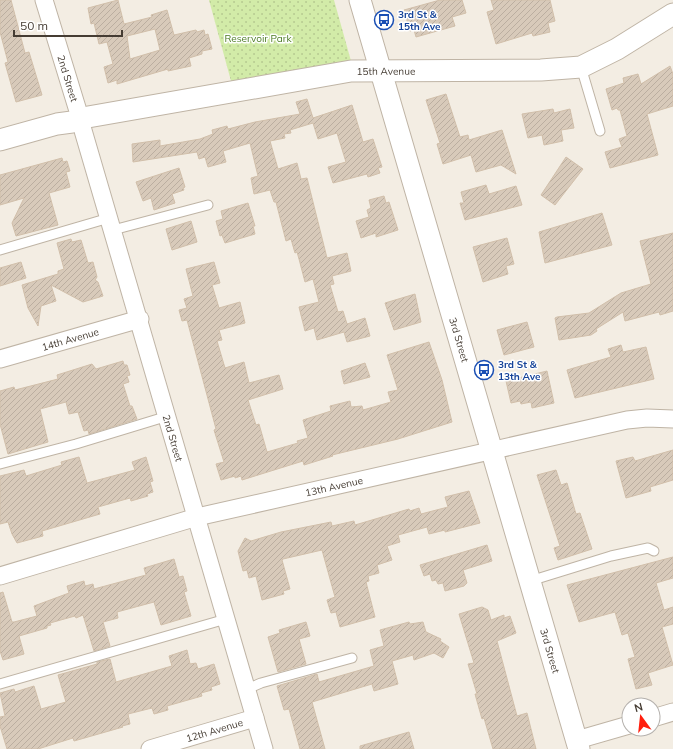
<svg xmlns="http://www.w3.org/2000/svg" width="673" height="749" font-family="Mulish,sans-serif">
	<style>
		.park { fill: url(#park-dots) }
		.building { fill: url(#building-hatch); stroke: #d1bfaa; fill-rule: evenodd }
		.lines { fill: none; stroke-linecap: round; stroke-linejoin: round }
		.service-casing { stroke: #bfb4a5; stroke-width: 11 }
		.minor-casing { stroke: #bfb4a5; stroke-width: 19 }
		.tertiary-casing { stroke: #bfb4a5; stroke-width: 23 }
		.service { stroke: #fff; stroke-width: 9 }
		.minor { stroke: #fff; stroke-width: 17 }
		.tertiary { stroke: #fff; stroke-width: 21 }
		.labels { text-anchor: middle; stroke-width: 3; stroke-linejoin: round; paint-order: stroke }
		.transit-label { font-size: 10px; font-weight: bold; fill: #164399; stroke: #fff; text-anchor: start }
		.park-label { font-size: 10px; fill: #4b7b22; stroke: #fff }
		.street-label { font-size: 10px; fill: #453c33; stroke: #fff }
	</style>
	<defs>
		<pattern id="park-dots" width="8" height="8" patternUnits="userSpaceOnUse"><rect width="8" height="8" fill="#d2eba8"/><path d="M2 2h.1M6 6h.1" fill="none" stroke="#b6ca91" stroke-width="1.8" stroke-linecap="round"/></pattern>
		<pattern id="building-hatch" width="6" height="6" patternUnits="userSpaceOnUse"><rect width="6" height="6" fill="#d8caba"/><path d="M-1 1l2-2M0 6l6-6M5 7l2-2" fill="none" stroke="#bbaea0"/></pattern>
	</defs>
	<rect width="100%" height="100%" fill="#f3ede3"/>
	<!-- park -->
	<polygon class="park" points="209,0 334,0 351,61 231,81"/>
	<!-- building -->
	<g class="building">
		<polygon points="0,0 11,0 25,53 29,52 42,95 16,102 5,63 8,62 0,32"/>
		<path d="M118 0 124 24 152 17 151 15 167 10 174 35 196 30 197 32 204 30 205 35 208 34 212 49 202 51V54L189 58 191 66 168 71V69L117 84V80L108 83 104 67 113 64 107 42 99 44 94 23 91 24 88 8ZM155 29 160 50 130 59 127 36Z"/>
		<polygon points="440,0 462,0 466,13 452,17 455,26 416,37 414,30 410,31 404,10"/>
		<polygon points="491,0 550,0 555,21 548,23 550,32 533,36 532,33 496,44 487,12 494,10"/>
		<polygon points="670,66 673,74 673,106 647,114 658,155 610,168 605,152 622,147 619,139 627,136 620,110 618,110 617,108 612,110 606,89 624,83 623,78 638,74 641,84"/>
		<polygon points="446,94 460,137 468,135 469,140 502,130 516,174 501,165 476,172 471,155 443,164 437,144 440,143 426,100"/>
		<polygon points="307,99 313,118 352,105 363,142 373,139 382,167 378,168 380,173 368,177 367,174 333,183 328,167 346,162 337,133 318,139 313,123 290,130 291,133 284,134 285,138 270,141 278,169 297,163 301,179 307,178 327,258 347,253 351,271 332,276 334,284 330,285 338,312 343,311 347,324 365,318 370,336 347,342 344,332 317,340 314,328 305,331 299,307 319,302 313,279 305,282 299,259 297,252 295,253 291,239 286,241 276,202 274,202 270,190 254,194 251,178 258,176 250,143 223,151 226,162 208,167 205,157 199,159 197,152 133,162 132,144 160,140 160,146 200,139 213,134 212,130 227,126 228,129 255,122 300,114 296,102"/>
		<polygon points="553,109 554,113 570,109 574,128 561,130 563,141 544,145 542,135 528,138 522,114"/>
		<polygon points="566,157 583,169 555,205 541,195"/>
		<polygon points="62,158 63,162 67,161 70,171 66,172 70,187 49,193 58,225 16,236 12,223 24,198 0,205 0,175"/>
		<polygon points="179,168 185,187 183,188 184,190 172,194 175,203 154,210 151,198 143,201 136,182"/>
		<polygon points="486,185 489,194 516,186 522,205 465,220 460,203 464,203 461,192"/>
		<polygon points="384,196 386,203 389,202 398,230 376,237 376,233 361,238 356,221 369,217 367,210 371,208 369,200"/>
		<polygon points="248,203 255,226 253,226 255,234 225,243 222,235 220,236 216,221 223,219 221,211"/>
		<polygon points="602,213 612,245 545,263 539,232"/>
		<polygon points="191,221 197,242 172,250 166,229"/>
		<polygon points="673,233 673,311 660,315 659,312 625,321 623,312 596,329 597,331 591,335 559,340 555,318 557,317 589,313 621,293 651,284 640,241"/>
		<polygon points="507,238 514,264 506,266 508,274 483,282 473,247"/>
		<polygon points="71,239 72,242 81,240 88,263 93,262 97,277 95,280 98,282 103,296 83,302 51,285 56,301 41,306 38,326 28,308 22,285 58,274 58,271 64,269 57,243"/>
		<polygon points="21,262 26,278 0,286 0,268"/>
		<polygon points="214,262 220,283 212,285 219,308 240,302 245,323 219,330 222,340 217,341 225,368 244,362 249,383 279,375 283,389 248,400 256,425 259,424 267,452 298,443 297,441 308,438 303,420 331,411 330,406 350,401 351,407 362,406 363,410 391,402 388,392 398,390 387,355 429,342 442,380 452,422 398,439 332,455 333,456 304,465 303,461 242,480 241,476 235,478 235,476 221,480 216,464 224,462 214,430 216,429 187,320 182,321 179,310 187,308 184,299 193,296 186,269"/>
		<polygon points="415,294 421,322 394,330 385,303"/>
		<polygon points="527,322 534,347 504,355 497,330"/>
		<polygon points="621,345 623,352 646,347 654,379 575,398 567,370 611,357 608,349"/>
		<polygon points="123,361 124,365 127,365 130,375 127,376 129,382 123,384 130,406 132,406 137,419 89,434 88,430 84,431 78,412 69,414 66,402 40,409 48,442 8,454 0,424 0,391 14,387 15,390 58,379 57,375 92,364 96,369"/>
		<polygon points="365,363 370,377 344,384 341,371"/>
		<polygon points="547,371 554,403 532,408 531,402 521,404 520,401 511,403 506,381"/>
		<polygon points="673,450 673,480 650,487 651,491 626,498 616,461 633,457 635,461"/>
		<polygon points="79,457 87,483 135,470 132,462 146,457 153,481 150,482 153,492 147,494 148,496 131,501 130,498 98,507 100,514 42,531 43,536 17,543 12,534 8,522 0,524 0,476 24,470 26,476 62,465 61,462"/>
		<polygon points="556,470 561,485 567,483 576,514 580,513 592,549 558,560 554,548 560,546 537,475"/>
		<polygon points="469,491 480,523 445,532 445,530 429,534 427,527 398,535 400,542 387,546 392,560 377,565 379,573 368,576 369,581 366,582 375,617 340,627 336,612 331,613 327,600 335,597 322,550 283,559 282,560 290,589 283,591 284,594 262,600 256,576 249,578 247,570 243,571 238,551 245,538 251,541 281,532 331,522 332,526 354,521 355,525 409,509 410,511 419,508 421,514 448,507 445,497"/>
		<polygon points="487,545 492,561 463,570 467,583 464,586 445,591 443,583 438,584 436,580 432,581 430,574 424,576 420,565"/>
		<polygon points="673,557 673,578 656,583 664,610 673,607 673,624 662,627 673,665 648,673 652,685 636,689 628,659 635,657 628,633 622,635 615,612 579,622 567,585"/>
		<polygon points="174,559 179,577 183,576 187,591 184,592 191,616 161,625 154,602 117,612 118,618 103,622 110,646 94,651 83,615 76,618 75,616 50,623 51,625 47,626 47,628 19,636 24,654 3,660 0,651 0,593 3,592 12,622 14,622 37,616 34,606 69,593 67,586 84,581 85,586 93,584 94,589 146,575 144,568"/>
		<polygon points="482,607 488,610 491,620 504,615 504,618 510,616 516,633 497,641 517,716 527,713 536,749 493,749 484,718 482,719 475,694 477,694 468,664 474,663 459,614"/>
		<polygon points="306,622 310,636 299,639 306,664 278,672 268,637 280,633 279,630"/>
		<polygon points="409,622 410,624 423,622 426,632 441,639 440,641 449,647 443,658 434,653 414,660 413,655 392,661 398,684 374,691 372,684 312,702 325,749 300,749 289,709 284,710 277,686 317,674 319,682 374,666 370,650 384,646 380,630"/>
		<polygon points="187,650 190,664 196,663 198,669 214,664 220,684 211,687 212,690 201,693 202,696 167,706 168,710 154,714 152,708 128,714 130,724 122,726 123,727 74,741 73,738 38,749 7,749 0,726 0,717 5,716 0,693 14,689 15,692 34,686 41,709 66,702 58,675 97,664 97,662 110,659 116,682 172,666 169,656"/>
		<polygon points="409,732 414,749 360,749 360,746"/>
	</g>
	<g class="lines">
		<defs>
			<g id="service">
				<polyline points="581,67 600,131"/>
				<polyline points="113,230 208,205"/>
				<polyline points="0,250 109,218"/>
				<polyline points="0,464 76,444 168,416"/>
				<polyline points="530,581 611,556 648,548 654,551"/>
				<polyline points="0,684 226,619"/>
				<polyline points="247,689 261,683 352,658"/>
			</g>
			<g id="minor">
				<path id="s1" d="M44 0 78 111"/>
				<path id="s2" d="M82 127 264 749"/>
				<path id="s3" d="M0 359 140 319"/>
				<path id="s4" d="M0 576 197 517 627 420 647 418 673 419"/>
				<polyline points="653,718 673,712"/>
				<polyline points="577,740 629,725"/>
				<path id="s5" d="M150 749 255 718"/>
			</g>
			<g id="tertiary">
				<path id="s6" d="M360 0 579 749"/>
				<path id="s7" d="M88 117 351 71 541 70 581 67 617 49 673 14"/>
				<polyline points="0,140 57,124 72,122"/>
			</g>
		</defs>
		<!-- service casing -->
		<use href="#service" class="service-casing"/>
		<!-- minor casing -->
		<use href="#minor" class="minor-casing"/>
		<!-- tertiary casing -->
		<use href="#tertiary" class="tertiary-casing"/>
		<!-- service -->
		<use href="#service" class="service"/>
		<!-- minor -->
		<use href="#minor" class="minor"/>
		<!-- tertiary -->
		<use href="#tertiary" class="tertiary"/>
	</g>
	<!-- icons -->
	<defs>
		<symbol id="bus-ring" viewBox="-11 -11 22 22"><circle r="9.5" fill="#fff" stroke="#1a4fb4" stroke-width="1.5"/><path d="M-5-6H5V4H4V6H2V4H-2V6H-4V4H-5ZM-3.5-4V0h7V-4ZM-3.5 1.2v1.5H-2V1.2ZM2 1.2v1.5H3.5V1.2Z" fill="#1a4fb4"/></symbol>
	</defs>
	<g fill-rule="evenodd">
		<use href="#bus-ring" x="373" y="9" width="22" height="22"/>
		<use href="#bus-ring" x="473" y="359" width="22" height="22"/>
	</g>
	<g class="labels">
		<!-- transit labels -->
		<g class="transit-label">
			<text x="398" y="18">3rd St &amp;<tspan x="398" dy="12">15th Ave</tspan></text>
			<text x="498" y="368">3rd St &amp;<tspan x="498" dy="12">13th Ave</tspan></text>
		</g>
		<!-- park labels -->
		<g class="park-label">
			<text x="258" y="42">Reservoir Park</text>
		</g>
		<!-- street labels -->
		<g class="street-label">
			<text dy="4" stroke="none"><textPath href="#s7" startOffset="302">15th Avenue</textPath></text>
			<text dy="4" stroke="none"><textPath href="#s1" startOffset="82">2nd Street</textPath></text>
			<text dy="4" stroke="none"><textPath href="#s3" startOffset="73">14th Avenue</textPath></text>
			<text dy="4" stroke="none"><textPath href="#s6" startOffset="354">3rd Street</textPath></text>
			<text dy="4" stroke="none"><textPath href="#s2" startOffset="324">2nd Street</textPath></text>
			<text dy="4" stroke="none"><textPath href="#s4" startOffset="346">13th Avenue</textPath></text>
			<text dy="4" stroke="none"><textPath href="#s6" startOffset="678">3rd Street</textPath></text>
			<text dy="4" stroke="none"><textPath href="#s5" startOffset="67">12th Avenue</textPath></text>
		</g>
	</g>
	<!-- north arrow -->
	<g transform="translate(641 717) rotate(345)"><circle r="19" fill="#ffffff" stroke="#b5b1ad"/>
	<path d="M0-3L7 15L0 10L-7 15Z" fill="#ff1f0e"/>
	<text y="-6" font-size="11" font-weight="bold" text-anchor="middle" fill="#453c33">N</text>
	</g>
	<!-- scale -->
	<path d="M14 30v6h108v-6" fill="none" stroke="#453c33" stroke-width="2"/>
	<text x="20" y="30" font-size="12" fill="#453c33" stroke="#ffffff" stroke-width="3" paint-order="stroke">50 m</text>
</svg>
